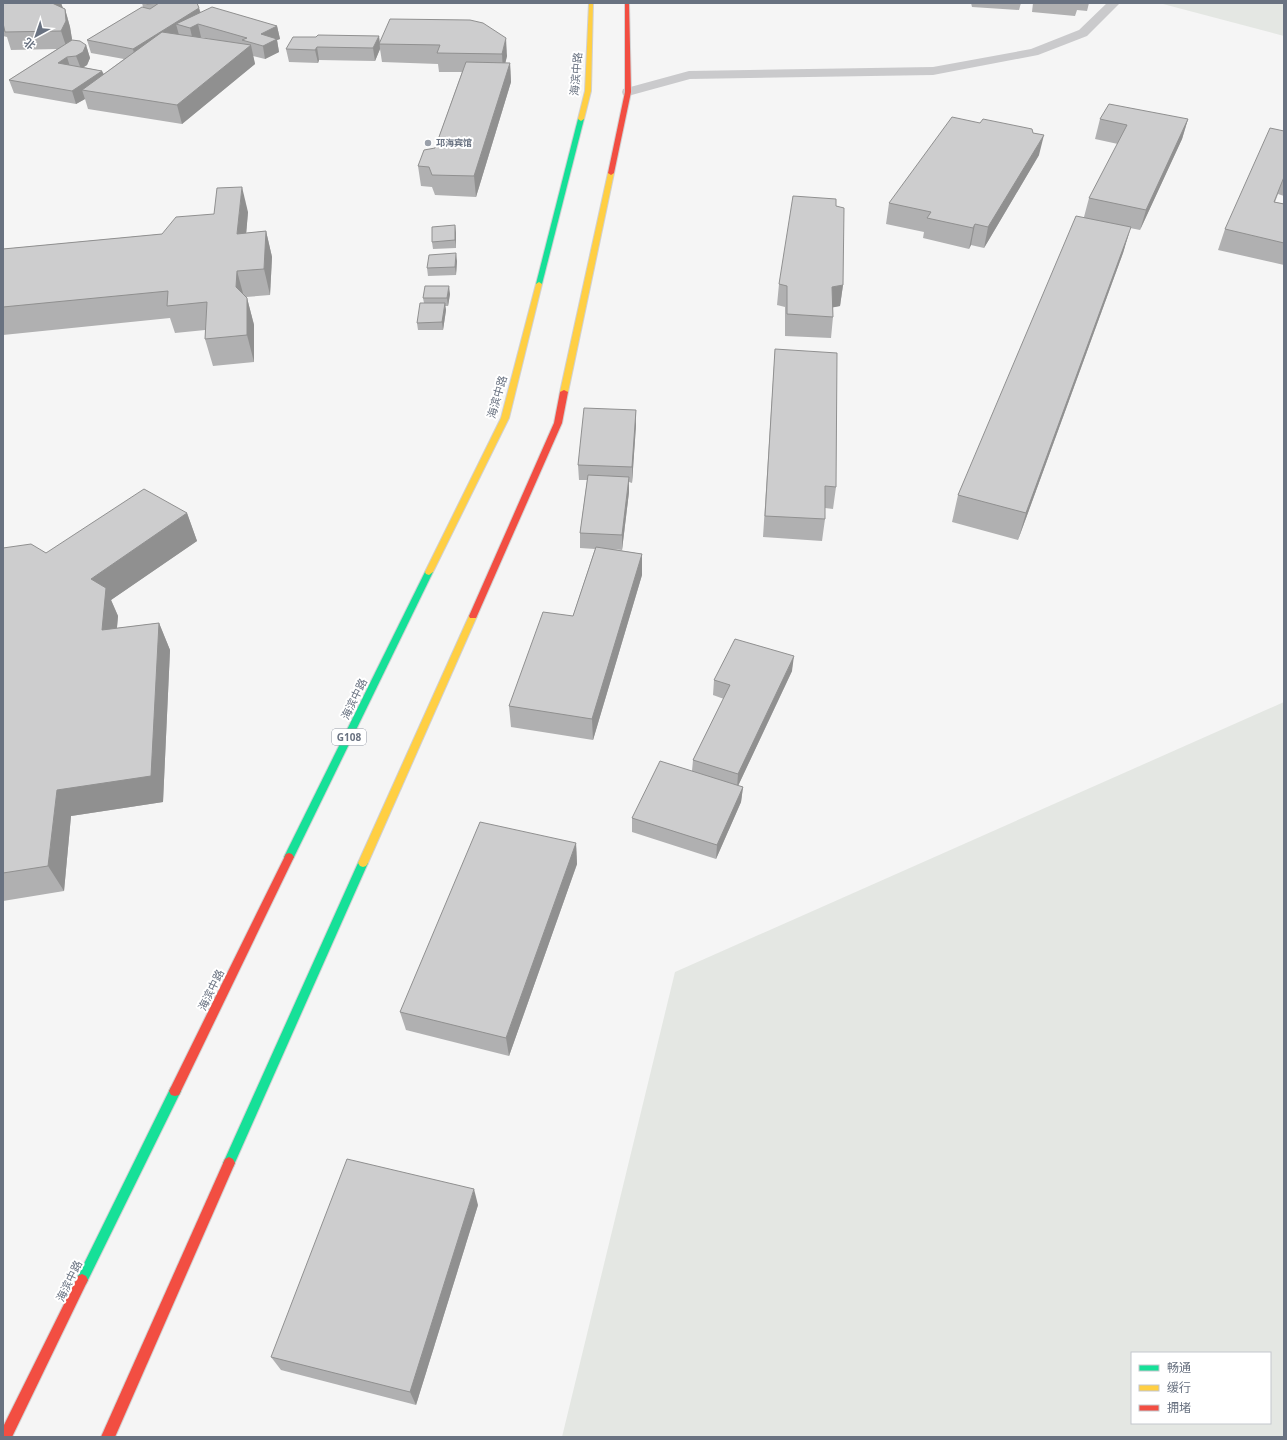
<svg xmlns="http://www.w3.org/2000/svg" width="1287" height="1440" font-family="'Noto Sans','Noto Sans SC',sans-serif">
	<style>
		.green { fill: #e4e7e3; fill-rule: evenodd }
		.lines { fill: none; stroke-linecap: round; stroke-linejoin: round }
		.fast-casing { stroke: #d1d1d2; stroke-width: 2 }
		.slow-casing { stroke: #d1d1d2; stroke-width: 2 }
		.jam-casing { stroke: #d1d1d2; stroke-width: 2 }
		.street { fill: #cacacc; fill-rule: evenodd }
		.fast { fill: #16e098; fill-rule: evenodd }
		.slow { fill: #ffcf43; fill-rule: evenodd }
		.jam { fill: #f24e42; fill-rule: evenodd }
		.wall { fill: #b0b0b1; fill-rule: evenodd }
		.shaded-wall { fill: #909090 }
		.building { fill: #cdcdce; stroke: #909090 }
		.poi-dot { fill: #9aa0aa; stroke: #fff; stroke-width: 1.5 }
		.labels { text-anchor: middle; stroke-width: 4; stroke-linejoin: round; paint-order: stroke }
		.far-poi-label { font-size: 9px; font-weight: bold; fill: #697281; stroke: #fff; text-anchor: start }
		.shield { fill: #fff; stroke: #969ca7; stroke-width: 1 }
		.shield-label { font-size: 10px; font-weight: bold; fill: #697281 }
		.street-label { font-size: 11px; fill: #697281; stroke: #fff }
	</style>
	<rect width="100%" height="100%" fill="#f5f5f5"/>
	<!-- green -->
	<g class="green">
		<polygon points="1164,3 1284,3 1284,36 1163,4"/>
		<path d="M1284 702V1437H562L675 972ZM1132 1353H1270V1423H1132Z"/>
	</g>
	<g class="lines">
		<defs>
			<g id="fast">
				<polygon points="581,117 584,119 542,284 537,285 536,284 578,119"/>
				<polygon points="429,569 433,572 294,857 292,860 289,861 286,860 284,857 425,572"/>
				<polygon points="363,859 366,860 368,863 233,1167 229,1169 225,1167 223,1163 225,1159 358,863 360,860"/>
				<polygon points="175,1086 179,1087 181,1091 179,1095 86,1284 82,1286 78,1284 76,1280 78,1276 171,1087"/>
			</g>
			<g id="slow">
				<polygon points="589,3 593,3 591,91 584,119 581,121 578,119 585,91"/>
				<polygon points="611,171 614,173 568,392 564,394 560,392 608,173"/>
				<polygon points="539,282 542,284 509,418 433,572 429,575 426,574 425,572 501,418 536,284"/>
				<polygon points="473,613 477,616 368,863 366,866 363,867 360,866 358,863 469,616"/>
			</g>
			<g id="jam">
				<polygon points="625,3 629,3 631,92 614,173 611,175 608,173 625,92"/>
				<polygon points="564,390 568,392 562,423 477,616 476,618 470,618 469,616 554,423 560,392"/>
				<polygon points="289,853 292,854 294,857 179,1095 175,1096 171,1095 169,1091 171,1087 286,854"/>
				<polygon points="229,1157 233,1159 235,1163 115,1437 101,1437 225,1159"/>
				<polygon points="82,1274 86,1276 88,1280 86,1284 12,1437 3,1437 3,1427 78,1276"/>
			</g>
		</defs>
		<!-- fast casing -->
		<use href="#fast" class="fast-casing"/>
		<!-- slow casing -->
		<use href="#slow" class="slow-casing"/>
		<!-- jam casing -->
		<use href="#jam" class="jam-casing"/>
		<!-- street -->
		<polygon class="street" points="1107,3 1120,3 1087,36 1038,55 933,75 690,79 628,96 623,95 622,92 623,89 689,71 933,67 1031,49 1079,30"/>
		<!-- fast -->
		<use href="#fast" class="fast"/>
		<!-- slow -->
		<use href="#slow" class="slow"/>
		<!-- jam -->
		<use href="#jam" class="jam"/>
	</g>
	<!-- wall -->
	<g class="wall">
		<path d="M3 3H61L63 8 65 9 70 27 72 40 86 45 90 58 87 65 83 67 102 71 104 74 124 59 91 53 87 40 143 7 142 3H197L201 13 277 26 280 39 277 40 279 52 265 59 253 56 255 64 182 124 88 109 85 99 76 104 14 93 9 80 57 49 11 50 7 37 3 36ZM201 37 210 39 199 38Z"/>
		<polygon points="971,3 1021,3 1019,10 972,7"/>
		<polygon points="1033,3 1089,3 1087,11 1077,10 1075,16 1032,12"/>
		<polygon points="470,20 507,56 505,63 510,63 511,82 476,197 435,195 432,187 421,186 418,166 435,148 462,72 439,72 438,64 382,62 380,49 375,61 319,60 318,63 289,62 286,49 316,37 379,36 380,43"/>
		<polygon points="1100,119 1188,119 1182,139 1140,230 1130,228 1123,253 1018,540 952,522 958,495 1084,217 1089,198 1118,144 1095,139"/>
		<polygon points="1284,131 1284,196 1278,194 1275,202 1284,204 1284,265 1218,250 1225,229"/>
		<polygon points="1033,133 1039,155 984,248 971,245 969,249 923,238 924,232 886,224 889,203"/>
		<polygon points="836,206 843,285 840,306 833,307 833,317 831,338 785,336 785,307 777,305 779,284"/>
		<polygon points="248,212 246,233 266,231 272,257 270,295 246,297 247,298 254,325 254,362 213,366 205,339 205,330 175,333 170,318 3,335 3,249 162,234"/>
		<polygon points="455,225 456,248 433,249 432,242"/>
		<polygon points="457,261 456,275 428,276 427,268"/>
		<polygon points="450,294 448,306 445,306 446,310 443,330 418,330 417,323 424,303 423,298"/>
		<polygon points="775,349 836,487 833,509 825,508 825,519 822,541 763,537"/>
		<polygon points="636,410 636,425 632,483 629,482 629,492 622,550 612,549 642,554 642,575 593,740 511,727 509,706 573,616 595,549 580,548 580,533 587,480 579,480 578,465"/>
		<polygon points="187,513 197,541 111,600 118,616 117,628 159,623 170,650 163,802 71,816 64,891 3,901 3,548 46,553"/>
		<polygon points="792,671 738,786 743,787 741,802 716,859 632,832 632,818 692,771 693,760 724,699 713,695 714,680"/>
		<polygon points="576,843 577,864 509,1056 406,1030 400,1012"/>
		<polygon points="478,1205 416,1405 281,1370 271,1357"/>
	</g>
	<!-- shaded-wall -->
	<g class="shaded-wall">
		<polygon points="41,3 61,3 65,14"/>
		<polygon points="199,8 202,20 198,24 201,37 193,41 190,28 176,24 179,35 136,62 133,49"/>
		<polygon points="65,9 70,27 72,39 67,49 61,31"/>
		<polygon points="277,26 280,39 277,40 279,52 265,59 261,34"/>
		<polygon points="379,36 380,49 375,61 373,48"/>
		<polygon points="506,38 507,56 503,73 502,54"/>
		<polygon points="86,45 90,58 87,65 81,69 76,56"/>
		<polygon points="251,45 255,64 182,124 177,105"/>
		<polygon points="317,47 319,60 318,63 315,50"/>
		<polygon points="67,57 71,70 58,63"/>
		<polygon points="510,63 511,82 476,197 474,176"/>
		<polygon points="102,71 107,84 82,90 85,99 76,104 72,91"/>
		<polygon points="1188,119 1182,139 1140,230 1146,210"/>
		<polygon points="1044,135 1039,155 984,248 988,227"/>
		<polygon points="242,187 248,212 244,260 237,234"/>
		<polygon points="975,224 971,245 969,249 973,228"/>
		<polygon points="455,225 456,233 456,248 455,240"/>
		<polygon points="1131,227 1123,253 1018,540 1026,513"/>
		<polygon points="266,231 272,257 270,295 264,269"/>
		<polygon points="456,253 457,261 456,275 455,267"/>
		<polygon points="237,271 244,297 236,287"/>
		<polygon points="843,285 840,306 830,308 832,287"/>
		<polygon points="449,286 450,294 448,306 447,298"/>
		<polygon points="247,298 254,325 254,362 247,335"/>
		<polygon points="445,303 446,310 443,330 442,322"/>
		<polygon points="636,410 636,425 632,483 632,467"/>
		<polygon points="629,477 629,492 622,550 622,535"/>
		<polygon points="187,513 197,541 111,600 118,616 114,658 102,630 91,579"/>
		<polygon points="642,554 642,575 593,740 592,719"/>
		<polygon points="159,623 170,650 163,802 71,816 64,891 48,866 57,790"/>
		<polygon points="794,656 792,671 737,788 738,774"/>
		<polygon points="743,787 741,802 716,859 717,845"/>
		<polygon points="576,843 577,864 509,1056 506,1038"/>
		<polygon points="474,1189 478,1205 416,1405 410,1392"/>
	</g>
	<!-- building -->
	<g class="building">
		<polygon points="3,3 52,3 65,9 66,21 61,31 5,32 3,23"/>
		<polygon points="145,3 197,3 199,8 133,49 87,40 142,7 150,9 159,3 147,4"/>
		<polygon points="212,7 277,26 261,34 277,39 263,46 242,40 247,38 198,24 190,28 176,24"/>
		<polygon points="390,19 470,20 483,23 506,38 502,54 437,53 440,45 379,44"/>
		<polygon points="162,32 251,45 177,105 82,90"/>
		<polygon points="318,35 379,36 373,48 317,47 315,50 286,49 293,37 316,37"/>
		<polygon points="72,40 80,41 86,45 83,52 76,56 67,57 58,63 102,71 72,91 9,80"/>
		<polygon points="466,62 510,63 474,176 432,175 429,167 418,166 424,150 435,148"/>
		<polygon points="1109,104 1188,119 1146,210 1089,198 1127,125 1100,119"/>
		<polygon points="952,117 980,123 983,119 1032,129 1033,133 1044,135 988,227 975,224 973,228 927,218 931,212 889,203"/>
		<polygon points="1270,128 1284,131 1284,177 1274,202 1284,204 1284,243 1225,229"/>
		<polygon points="242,187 237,234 266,231 264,269 237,271 236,287 247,298 247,335 205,339 207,302 167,306 168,291 3,307 3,249 162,234 176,217 214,214 217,188"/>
		<polygon points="793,196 836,199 836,206 844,208 843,285 832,287 833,317 787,314 787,286 779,284"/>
		<polygon points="1076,216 1131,227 1026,513 958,495"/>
		<polygon points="455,225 455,240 432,242 432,227"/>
		<polygon points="456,253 455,267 427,268 429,255"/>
		<polygon points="425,286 449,286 447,298 423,298"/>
		<polygon points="420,303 445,303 442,322 417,323"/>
		<polygon points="775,349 837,353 836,487 825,486 825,519 765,516"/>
		<polygon points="584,408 636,410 632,467 578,465"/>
		<polygon points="588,475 629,477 622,535 580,533"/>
		<polygon points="144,489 187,513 91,579 106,588 102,630 159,623 151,776 57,790 48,866 3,873 3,548 31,544 46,553"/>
		<polygon points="596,547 642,554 592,719 509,706 543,612 573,616"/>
		<polygon points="735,639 794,656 738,774 693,760 730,685 714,680"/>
		<polygon points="660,761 743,787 717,845 632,818"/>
		<polygon points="480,822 576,843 506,1038 400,1012"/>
		<polygon points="347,1159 474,1189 410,1392 271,1357"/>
	</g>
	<!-- markers -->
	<circle class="poi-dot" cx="428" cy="143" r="4"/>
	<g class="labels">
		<!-- far-poi labels -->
		<g class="far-poi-label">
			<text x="436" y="146">邛海宾馆</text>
		</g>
		<!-- shield labels -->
		<rect class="shield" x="332" y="729" width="34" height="16" rx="3"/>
		<g class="shield-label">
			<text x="349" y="741">G108</text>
		</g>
		<!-- street labels -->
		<g class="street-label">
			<text transform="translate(576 74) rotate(-85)" y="4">海滨中路</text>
			<text transform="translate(497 397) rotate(-74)" y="4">海滨中路</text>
			<text transform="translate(354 699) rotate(-64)" y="4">海滨中路</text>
			<text transform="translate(211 990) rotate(-64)" y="4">海滨中路</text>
			<text transform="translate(69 1281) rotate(-64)" y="4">海滨中路</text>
		</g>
	</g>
	<!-- border -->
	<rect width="1287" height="1440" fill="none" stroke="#697281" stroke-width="8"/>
	<!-- legend -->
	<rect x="1131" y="1352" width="140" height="72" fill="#ffffff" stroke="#c3c7cd"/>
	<rect x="1139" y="1365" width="20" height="6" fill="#16e098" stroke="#c3c7cd"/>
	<text x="1167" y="1372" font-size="12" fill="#697281">畅通</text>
	<rect x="1139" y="1385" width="20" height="6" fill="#ffcf43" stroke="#c3c7cd"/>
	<text x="1167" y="1392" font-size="12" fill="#697281">缓行</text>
	<rect x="1139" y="1405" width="20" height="6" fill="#f24e42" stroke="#c3c7cd"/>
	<text x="1167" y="1412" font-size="12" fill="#697281">拥堵</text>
	<!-- north arrow -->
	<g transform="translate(36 36) rotate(220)" stroke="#ffffff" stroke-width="3" paint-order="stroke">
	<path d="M0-3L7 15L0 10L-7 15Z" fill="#697281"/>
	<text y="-6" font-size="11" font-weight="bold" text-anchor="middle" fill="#697281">北</text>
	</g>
</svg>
